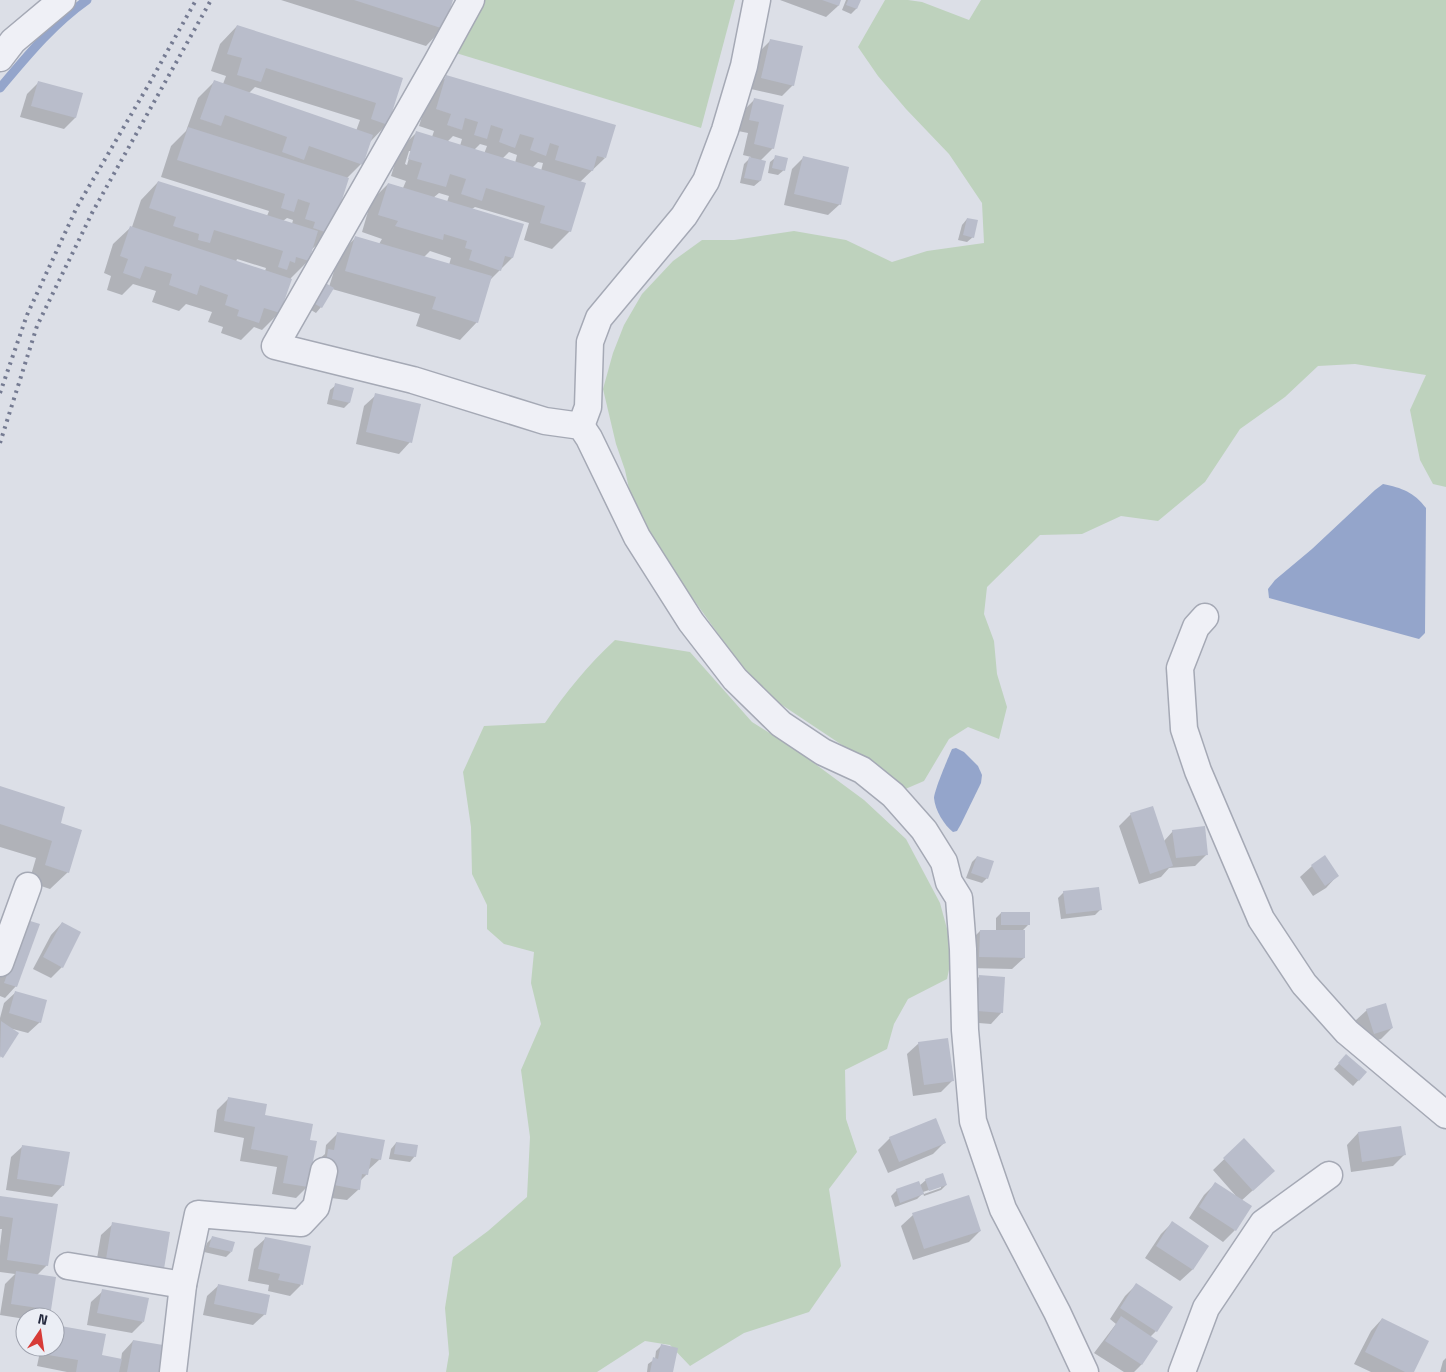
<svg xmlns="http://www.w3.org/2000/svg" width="1446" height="1372" font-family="'Titillium Web',sans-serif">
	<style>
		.green { fill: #bed2bd }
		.water { fill: #94a5cb }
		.shadow { fill: #0003; fill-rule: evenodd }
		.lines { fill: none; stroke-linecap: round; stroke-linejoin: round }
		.stream { stroke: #94a5cb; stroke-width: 9 }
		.building { fill: #b9bdcb }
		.minor-casing { stroke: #a5a9b5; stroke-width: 29 }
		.minor { stroke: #eff0f6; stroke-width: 26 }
		.rail { stroke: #757b92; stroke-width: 4; stroke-dasharray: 2.5 5; stroke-linecap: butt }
	</style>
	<rect width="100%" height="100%" fill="#dcdfe7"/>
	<!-- green -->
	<g class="green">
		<polygon points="484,0 735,0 701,128 456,53"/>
		<polygon points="885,0 908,0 922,2 969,20 981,0 1446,0 1446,487 1433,484 1420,460 1410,410 1426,375 1355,364 1318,366 1285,397 1240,429 1205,482 1158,521 1121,516 1082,534 1040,535 987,587 984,614 994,641 997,674 1007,707 999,739 968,727 949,739 924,781 903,790 860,757 764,693 726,645 659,551 632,503 625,470 616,444 603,389 613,353 624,325 642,294 673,261 702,240 734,240 794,231 846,240 892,262 927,251 984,243 982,203 949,154 906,109 878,76 858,47"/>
		<path d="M615 640 690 652 752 722 795 749 864 800 906 839 940 903 953 951 947 979 908 999 894 1024 887 1049 845 1070 846 1119 857 1152 829 1189 841 1266 809 1312 744 1333 690 1366 670 1345 645 1341 597 1372H446L449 1354 445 1308 453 1257 488 1231 527 1197 530 1137 521 1070 541 1024 531 983 534 952 504 944 487 929V905L472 874 471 827 463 772 484 726 545 723C566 692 587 666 615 640Z"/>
	</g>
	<!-- water -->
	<g class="water">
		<path d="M1383 484C1402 488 1414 492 1426 508L1425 633 1419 639 1269 598 1268 589 1275 580 1312 549 1375 490Z"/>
		<path d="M956 748 964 752 978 766 982 775 981 783 961 824 957 831 953 832C944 825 935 810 934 798 934 791 948 758 952 749Z"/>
	</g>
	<!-- shadow -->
	<g class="shadow">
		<polygon points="281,0 452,0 443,28 426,46"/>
		<polygon points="780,0 840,0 838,6 826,17"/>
		<polygon points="846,0 860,0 856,9 851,14 842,10"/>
		<path d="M237 26 402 79 387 124 370 142 361 164 347 178 330 233 311 250 308 261 291 278 279 313 262 330 254 327 241 340 221 333 223 327 208 322 212 312 186 304 179 311 152 302 156 291 133 284 122 295 107 290 111 276 104 273 113 244 131 227H132L141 200 158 182 267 216 269 211 161 177 171 146 186 131 198 98 215 81 223 84 226 76 211 71 220 44ZM255 87 360 120 356 131 249 93ZM287 218 293 220 292 224 283 221ZM237 259 266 268 265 271 236 262Z"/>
		<polygon points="771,40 793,85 782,96 751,89 759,52"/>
		<path d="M446 77 605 158 579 183 570 231 552 249 524 240 529 223 475 207 472 209 522 225 512 258 490 280 477 322 460 340 416 326 420 314 332 289 321 307 316 313 306 307 329 287 339 255 356 237 379 244 382 239 362 232 371 201 388 184 403 188 406 181 391 176 399 150 416 133 432 137 434 131 419 126 429 94ZM453 136 462 139 460 146 447 142ZM480 144 487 146 484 154 474 150ZM409 151H411L407 165 405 164ZM509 152 517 155 515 163 502 159ZM538 162 543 163 541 171 532 168ZM439 193 449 196 447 202 433 198ZM430 251 451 258 449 265 424 257Z"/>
		<polygon points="38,83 82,94 75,118 64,129 20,117 27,94"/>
		<polygon points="754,100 773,148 760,161 764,162 760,181 754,186 740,183 744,164 751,157 743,155 748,133 738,131 743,111"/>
		<polygon points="776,157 784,170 778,175 768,173 770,162"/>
		<polygon points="803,158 840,204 828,215 784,205 792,169"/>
		<polygon points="967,219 973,237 967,242 958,240 962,225"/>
		<polygon points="336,385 352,388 349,403 344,408 327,404 330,390"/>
		<polygon points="376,395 410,442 399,454 356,444 364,406"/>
		<polygon points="0,788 59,823 68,872 50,889 29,882 36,858 0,847"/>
		<polygon points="1131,814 1164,841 1173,831 1207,854 1195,866 1169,868 1161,877 1139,884 1119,826"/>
		<polygon points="977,857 987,878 982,883 966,878 972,862"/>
		<polygon points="1312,866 1337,876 1326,888 1313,896 1300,877"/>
		<polygon points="1064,892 1100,910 1095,915 1061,919 1058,898"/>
		<polygon points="1001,913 1028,925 1022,931 1024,958 1012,969 968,968 969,942 980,931 996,931 996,918"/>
		<polygon points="62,923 62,967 51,978 33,969 51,935"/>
		<polygon points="16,932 16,986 5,998 0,996 0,977"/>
		<polygon points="979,977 1002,1012 991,1024 966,1022 968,988"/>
		<polygon points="16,992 40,1022 28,1033 9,1028 0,1058 0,1018 4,1003"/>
		<polygon points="1367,1010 1392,1028 1381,1039 1362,1045 1355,1021"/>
		<polygon points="919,1043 952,1081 941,1092 913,1096 907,1054"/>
		<polygon points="1346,1056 1365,1073 1353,1086 1334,1069"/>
		<polygon points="229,1098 308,1141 307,1187 296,1198 272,1194 277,1167 240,1161 244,1138 214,1132 217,1110"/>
		<polygon points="1400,1128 1404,1155 1393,1166 1351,1172 1347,1145 1358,1133"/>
		<polygon points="338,1133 380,1159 367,1171 367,1174 360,1181 359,1189 347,1200 323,1197 317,1161 325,1154 326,1145"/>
		<polygon points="890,1138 944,1143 933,1154 888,1173 878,1150"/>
		<polygon points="1244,1140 1262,1182 1241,1201 1235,1230 1223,1242 1189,1218 1204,1195 1215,1184 1236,1196 1213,1170"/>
		<polygon points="396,1143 415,1156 410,1162 389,1159 391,1149"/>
		<polygon points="23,1146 63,1185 52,1197 6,1190 11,1157"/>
		<path d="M926 1180 946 1185 941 1190 924 1196 923 1193 917 1199 895 1207 891 1196 897 1190 919 1186ZM941 1186V1188L924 1194 923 1192Z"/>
		<polygon points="0,1197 47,1265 37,1275 50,1310 43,1317 25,1317 25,1319 0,1315 5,1284 15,1274 0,1272 0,1246 2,1229 0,1229"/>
		<polygon points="913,1215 980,1231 969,1242 913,1260 901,1226"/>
		<polygon points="1172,1223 1207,1246 1192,1270 1180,1281 1145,1258 1161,1234"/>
		<polygon points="113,1224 169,1233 95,1270 101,1235"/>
		<polygon points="212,1238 231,1252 226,1257 204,1252 207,1243"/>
		<polygon points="266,1238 301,1285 290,1296 268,1291 269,1285 248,1281 254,1249"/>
		<polygon points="219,1285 265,1314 253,1325 203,1315 207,1296"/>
		<polygon points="1136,1285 1156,1331 1150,1337 1156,1341 1141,1365 1134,1372 1124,1372 1094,1353 1116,1324 1110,1319 1125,1296"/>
		<polygon points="103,1291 143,1322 132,1333 87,1325 91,1302"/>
		<polygon points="1382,1319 1413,1372 1371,1372 1354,1364 1371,1331"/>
		<polygon points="55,1327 101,1356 121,1360 122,1353 133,1341 163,1372 67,1372 37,1366 41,1347 55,1347"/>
		<polygon points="662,1345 672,1372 647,1372 648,1364 655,1359 656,1351"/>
		<polygon points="1446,1358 1446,1372 1440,1372 1443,1361"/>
	</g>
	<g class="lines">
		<!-- stream -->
		<path class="stream" d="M0 88C27 56 53 24 87 0"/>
	</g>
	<!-- building -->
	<g class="building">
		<polygon points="354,0 453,0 444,29"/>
		<polygon points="822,0 841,0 839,6"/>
		<polygon points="848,0 861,0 857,9 846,5"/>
		<polygon points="237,25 403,78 388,125 371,119 376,103 266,68 261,82 237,75 242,58 227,54"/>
		<polygon points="770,39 803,46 794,86 761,78"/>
		<polygon points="446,75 616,125 606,158 597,156 593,171 555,160 559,146 550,143 546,156 530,150 534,138 520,134 515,148 499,142 503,129 491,125 487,139 474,135 478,122 465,118 462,130 447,125 451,114 436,109"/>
		<polygon points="214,80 373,135 363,165 309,146 304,160 282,152 287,137 225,115 221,126 200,119"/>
		<polygon points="38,81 83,93 76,118 31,106"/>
		<polygon points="754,98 784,105 774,149 754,144 759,122 749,120"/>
		<polygon points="188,127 349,178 331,234 313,228 315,222 305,219 310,203 298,199 294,212 281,208 285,194 177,160"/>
		<polygon points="416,131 586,183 571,232 540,223 545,206 486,188 482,201 461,194 466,179 450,174 446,187 417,179 422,163 408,159"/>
		<polygon points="775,155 788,158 785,171 772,168"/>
		<polygon points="803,156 849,167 841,205 794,194"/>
		<polygon points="749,157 766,161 761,181 744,178"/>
		<polygon points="158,181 318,231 309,261 296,257 295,263 290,261 287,270 278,267 283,251 214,230 210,243 198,240 199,234 173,226 176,217 149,208"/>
		<polygon points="388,183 524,224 513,258 505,256 501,271 469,260 472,250 465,248 467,241 444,234 443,240 395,226 398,221 378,215"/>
		<polygon points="967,218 978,220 974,238 963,235"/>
		<polygon points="130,226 292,279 280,313 264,308 259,323 237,316 239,310 225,305 228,295 200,285 197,295 169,285 172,274 145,266 140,279 123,273 128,259 120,256"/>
		<polygon points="355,236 492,276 478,323 432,309 436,297 345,271"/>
		<polygon points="322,281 334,288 322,308 310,301"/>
		<polygon points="335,383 354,388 350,403 332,399"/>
		<polygon points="375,393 421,404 412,443 366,432"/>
		<polygon points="0,786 65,807 61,823 82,830 69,873 45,865 52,841 0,824"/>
		<polygon points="1153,806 1173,866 1150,874 1130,813"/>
		<polygon points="1205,826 1208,855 1176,858 1172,830"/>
		<polygon points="1325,855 1339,876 1325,886 1311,865"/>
		<polygon points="977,856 994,861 988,879 971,873"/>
		<polygon points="1099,887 1102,910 1066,914 1063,891"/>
		<rect x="1001" y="912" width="29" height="13"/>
		<polygon points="27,920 40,924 17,987 4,983"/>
		<polygon points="62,922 81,932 63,968 43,957"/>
		<polygon points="980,930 1025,930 1025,958 979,957"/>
		<polygon points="979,975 1005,977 1003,1013 977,1011"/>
		<polygon points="15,991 47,1000 41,1023 9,1013"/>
		<polygon points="1386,1003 1393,1028 1374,1034 1366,1009"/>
		<polygon points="1,1021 19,1033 3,1058 0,1056"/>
		<polygon points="948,1038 954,1081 924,1085 918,1042"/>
		<polygon points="1346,1054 1367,1072 1359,1081 1338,1063"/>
		<polygon points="228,1097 267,1104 265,1115 313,1124 310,1140 317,1141 308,1187 283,1183 288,1156 251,1149 255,1127 224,1121"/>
		<polygon points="936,1118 946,1143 899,1162 889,1137"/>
		<polygon points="1401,1126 1406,1155 1362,1162 1358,1132"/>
		<polygon points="337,1132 385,1140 381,1160 371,1158 368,1175 362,1174 360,1190 334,1185 337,1165 326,1163 328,1149 334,1150"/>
		<polygon points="1244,1138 1275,1171 1253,1191 1223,1158"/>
		<polygon points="396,1142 418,1145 416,1157 394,1154"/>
		<polygon points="22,1145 70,1152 64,1186 17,1179"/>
		<polygon points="943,1173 947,1185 929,1191 925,1179"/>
		<polygon points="919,1181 924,1194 900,1203 896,1189"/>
		<polygon points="1215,1182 1252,1206 1236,1231 1199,1207"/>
		<polygon points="969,1195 981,1231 924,1249 912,1213"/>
		<polygon points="0,1196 58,1204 48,1266 7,1260 13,1218 0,1216"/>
		<polygon points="1172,1221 1209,1246 1193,1270 1156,1246"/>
		<polygon points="112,1222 170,1232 164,1269 106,1259"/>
		<polygon points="212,1236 235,1242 232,1252 209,1247"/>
		<polygon points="265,1237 311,1246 303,1285 278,1280 280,1274 258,1269"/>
		<polygon points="16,1271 56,1277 51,1310 11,1304"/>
		<polygon points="1136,1283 1173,1307 1157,1332 1120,1308"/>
		<polygon points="218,1284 270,1295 266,1315 214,1304"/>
		<polygon points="102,1289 149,1298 144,1322 97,1313"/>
		<polygon points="1121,1316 1158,1341 1142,1365 1105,1341"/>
		<polygon points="1382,1318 1429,1341 1414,1372 1405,1372 1365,1352"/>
		<polygon points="55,1325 106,1334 102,1355 122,1359 119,1372 76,1372 78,1360 48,1355 50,1347 55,1347"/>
		<polygon points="133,1340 169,1346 165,1372 127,1372"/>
		<polygon points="661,1344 678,1348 673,1372 650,1372 653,1357 658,1359"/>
	</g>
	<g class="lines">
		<defs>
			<g id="minor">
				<polyline points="471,0 437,62 275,346 413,380 545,421 581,426 589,438 637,537 691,622 735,679 781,724 823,752 862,770 893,795 924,830 944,862 949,882 959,898 963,949 965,1030 973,1121 1003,1209 1057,1312 1085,1372"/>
				<polyline points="0,58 13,41 62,0"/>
				<polyline points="581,426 588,407 590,342 599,318 684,216 706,181 725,130 744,66 757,0"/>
				<polyline points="1205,617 1196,627 1180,668 1184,729 1198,771 1261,919 1304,984 1347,1032 1446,1115"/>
				<polyline points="0,963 28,886"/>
				<polyline points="68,1266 183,1285"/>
				<polyline points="173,1372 183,1285 198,1214 301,1223 316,1207 324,1171"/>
				<polyline points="1182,1372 1206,1308 1263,1223 1329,1175"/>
			</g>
		</defs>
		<!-- minor casing -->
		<use href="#minor" class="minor-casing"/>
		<!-- minor -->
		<use href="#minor" class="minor"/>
		<!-- rail -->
		<g class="rail">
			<polyline points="0,393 27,315 77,207 149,84 196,0"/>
			<polyline points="0,443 37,326 92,213 211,0"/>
		</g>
	</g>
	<!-- north arrow -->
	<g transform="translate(40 1332) rotate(13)"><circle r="24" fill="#ebeef5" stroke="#9ca0ac"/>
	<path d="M0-4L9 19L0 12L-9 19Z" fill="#d73b37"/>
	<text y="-8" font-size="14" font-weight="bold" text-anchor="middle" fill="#252a3f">N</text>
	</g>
</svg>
